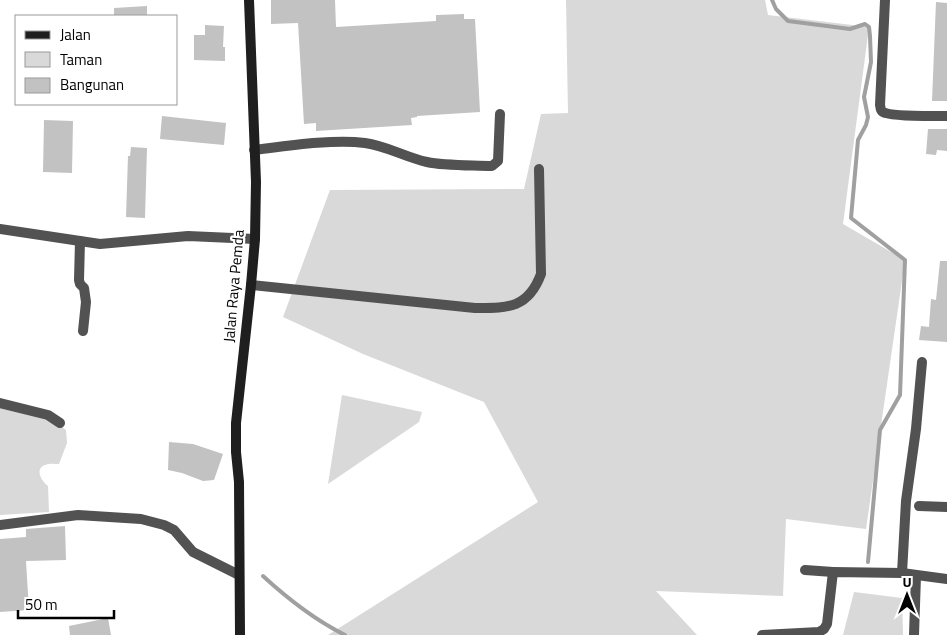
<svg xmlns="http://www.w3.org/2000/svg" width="947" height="635" font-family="'Titillium Web',sans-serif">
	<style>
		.green { fill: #d9d9d9 }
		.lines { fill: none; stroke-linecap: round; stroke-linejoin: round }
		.stream { stroke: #a0a0a0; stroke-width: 4 }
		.building { fill: #c2c2c2 }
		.street { stroke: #525252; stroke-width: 10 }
		.secondary { stroke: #1f1f1f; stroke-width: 10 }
		.labels { text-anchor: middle; stroke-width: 4.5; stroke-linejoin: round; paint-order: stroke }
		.street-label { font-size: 15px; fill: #000; stroke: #fff }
	</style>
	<rect width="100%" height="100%" fill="#fff"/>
	<!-- green -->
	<g class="green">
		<polygon points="566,0 765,0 768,15 869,27 843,224 905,260 866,529 786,519 783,596 656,591 697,635 328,635 538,502 484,402 363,354 283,317 330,190 524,189 541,114 568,113"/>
		<polygon points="342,395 422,412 419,422 328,484"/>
		<path d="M0 405 45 415 66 430 67 443 59 464C55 464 49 463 45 465 34 469 42 482 48 486L49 512 0 515Z"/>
		<polygon points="854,592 902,598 903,635 843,635"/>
	</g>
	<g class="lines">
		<!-- stream -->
		<g class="stream">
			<polyline points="772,0 776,9 788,21 850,29 865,24 869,27 870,36 871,62 864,97 868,117 866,125 858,140 851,218 905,260 900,395 880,430 868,562"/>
			<path d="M263 576C288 599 315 620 345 635"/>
		</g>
	</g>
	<!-- building -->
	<g class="building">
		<polygon points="271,0 335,0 336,27 436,21 436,15 464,14 464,19 475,19 480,112 417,116 417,117 411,118 412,125 316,131 316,123 304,124 298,23 271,24"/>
		<polygon points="936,2 947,3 947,101 932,101"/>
		<polygon points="147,6 147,16 114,16 114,8"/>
		<polygon points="205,25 224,26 223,47 225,47 225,61 194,60 194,35 205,35"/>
		<polygon points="162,116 226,123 224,145 160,139"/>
		<polygon points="44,120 73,121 72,173 43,172"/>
		<polygon points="928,129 947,129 947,151 937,150 936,155 926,154"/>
		<polygon points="131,147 147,148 145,218 126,217 128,156 130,156"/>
		<polygon points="940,261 947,261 947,342 919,340 921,326 929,327 931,299 936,300"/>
		<polygon points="169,442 193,444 223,454 214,480 203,481 182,473 168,470"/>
		<polygon points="65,526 66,560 26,561 29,610 0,612 0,539 26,537 26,529"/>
		<polygon points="108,618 111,635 70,635 69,626"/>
	</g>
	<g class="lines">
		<!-- street -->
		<g class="street">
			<path d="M885 0 880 105C881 109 880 110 883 112 891 117 935 116 947 116"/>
			<path d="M254 150C287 146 332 139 365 143 387 146 405 157 427 162 445 166 472 165 492 166L498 161 500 114"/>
			<polyline points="0,229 100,244 188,236 255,239"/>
			<polyline points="80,241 79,280 80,284 84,288 86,302 83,331"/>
			<path d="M251 285 475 308C507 308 528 309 541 274L539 169"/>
			<polyline points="0,403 48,415 60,423"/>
			<polyline points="919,506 947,507"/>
			<polyline points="0,525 78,515 141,519 164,525 174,530 193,552 239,575"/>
			<polyline points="805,570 833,572"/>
			<polyline points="902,573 906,501 916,429 922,362"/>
			<polyline points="762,635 819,632 824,629 827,624 833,572 902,573 947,579"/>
			<polyline points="914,635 916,576"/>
		</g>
		<!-- secondary -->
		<polyline class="secondary" points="240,635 239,482 236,452 236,423 251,285 255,239 256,182 249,0"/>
	</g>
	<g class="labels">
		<!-- street labels -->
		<g class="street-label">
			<text transform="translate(234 286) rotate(-85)" y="5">Jalan Raya Pemda</text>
		</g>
	</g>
	<!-- legend -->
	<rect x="15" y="15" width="162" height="90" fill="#ffffff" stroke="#999999"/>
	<rect x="25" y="31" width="25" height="8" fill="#1f1f1f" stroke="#999999"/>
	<text x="60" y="40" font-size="15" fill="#000000">Jalan</text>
	<rect x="25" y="52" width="25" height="15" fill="#d9d9d9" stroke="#999999"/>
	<text x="60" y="65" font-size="15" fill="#000000">Taman</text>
	<rect x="25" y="78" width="25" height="15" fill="#c2c2c2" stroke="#999999"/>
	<text x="60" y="90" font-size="15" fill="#000000">Bangunan</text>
	<!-- north arrow -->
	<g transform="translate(907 595)" stroke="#ffffff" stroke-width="4" paint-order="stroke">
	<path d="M0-4L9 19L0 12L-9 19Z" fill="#000000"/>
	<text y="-8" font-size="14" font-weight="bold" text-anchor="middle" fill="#000000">U</text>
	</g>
	<!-- scale -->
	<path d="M18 610v8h96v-8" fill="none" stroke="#000000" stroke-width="2.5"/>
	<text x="25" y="610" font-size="15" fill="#000000" stroke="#ffffff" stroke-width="4" paint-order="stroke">50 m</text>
</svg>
